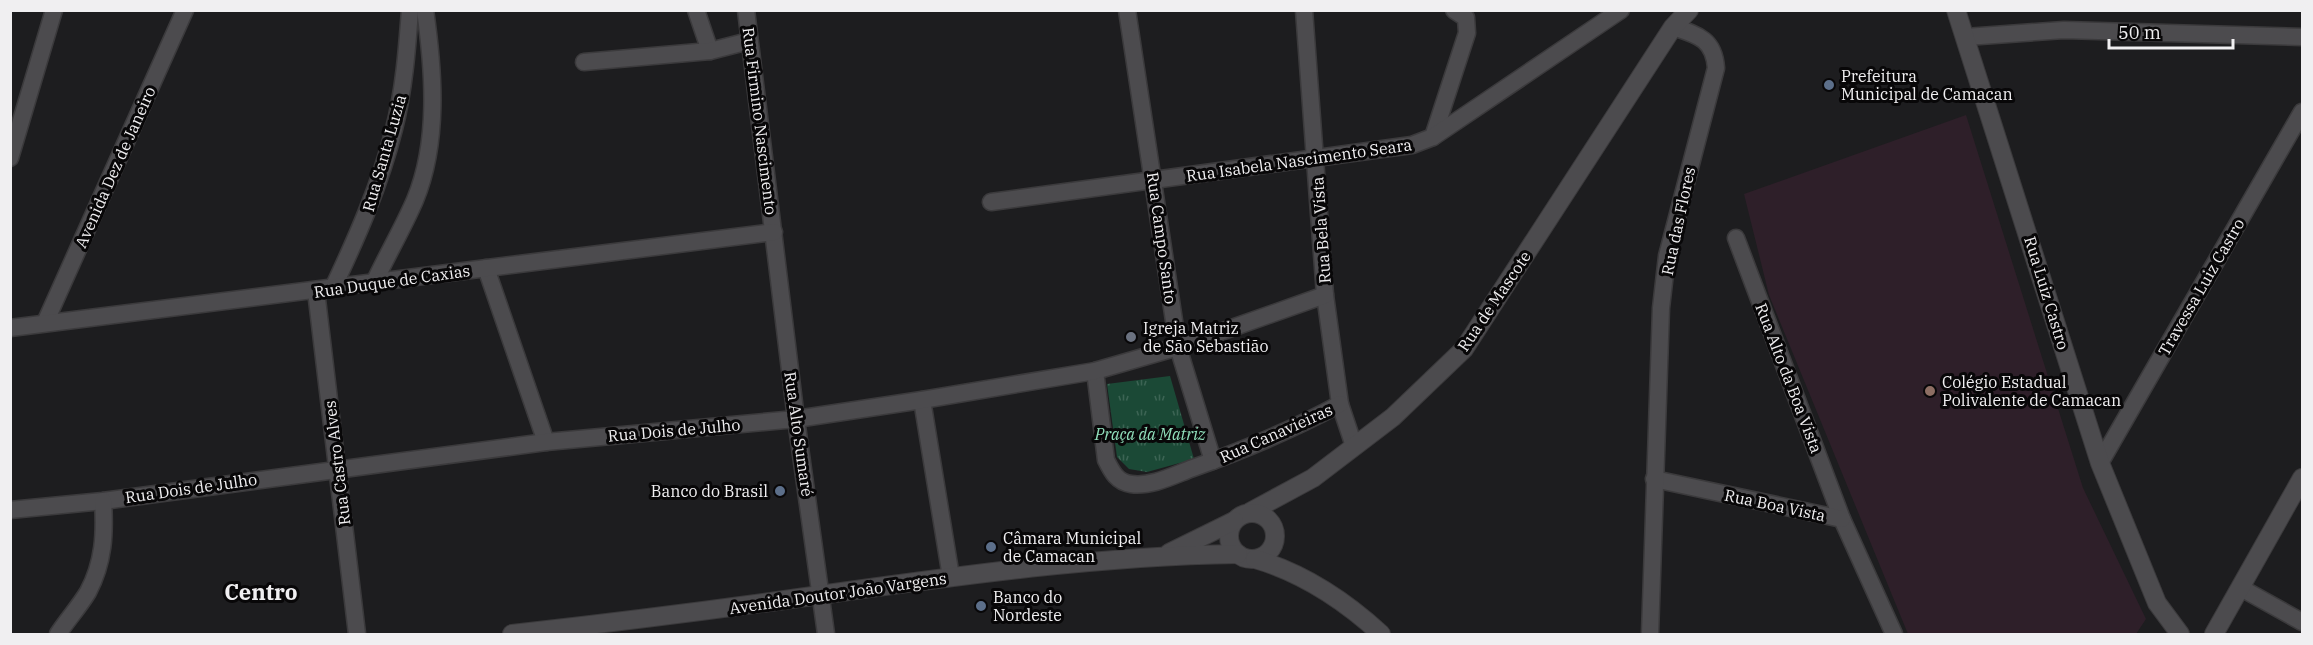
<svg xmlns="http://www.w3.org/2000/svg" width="2313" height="645" font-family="'IBM Plex Serif',serif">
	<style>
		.education { fill: #2e1f29 }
		.park { fill: url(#park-tufts) }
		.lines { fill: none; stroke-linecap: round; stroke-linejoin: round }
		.street-casing { stroke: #3b3a3c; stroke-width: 19 }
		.secondary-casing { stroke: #3b3a3c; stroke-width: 20 }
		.street { stroke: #4c4b4e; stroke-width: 16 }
		.secondary { stroke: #4c4b4e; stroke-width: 18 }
		.service-dot { fill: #5c6f8a; stroke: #080708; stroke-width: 2 }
		.worship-dot { fill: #6b7280; stroke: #080708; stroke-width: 2 }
		.education-dot { fill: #8d6e63; stroke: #080708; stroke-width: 2 }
		.labels { text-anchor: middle; stroke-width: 6; stroke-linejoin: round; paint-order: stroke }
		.poi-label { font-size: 16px; fill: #f0eff1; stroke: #080708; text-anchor: start }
		.street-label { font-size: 16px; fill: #f0eff1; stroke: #080708 }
		.park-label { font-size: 16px; font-style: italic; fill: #91e0bc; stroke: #080708 }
		.district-label { font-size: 22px; font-weight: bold; fill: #f0eff1; stroke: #080708 }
	</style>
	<defs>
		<pattern id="park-tufts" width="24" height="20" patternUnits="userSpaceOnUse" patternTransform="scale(1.5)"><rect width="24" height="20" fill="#1b4936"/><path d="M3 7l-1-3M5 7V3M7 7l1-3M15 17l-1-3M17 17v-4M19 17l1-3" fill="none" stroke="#3c6454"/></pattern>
	</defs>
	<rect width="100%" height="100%" fill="#1d1d1f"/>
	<!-- education -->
	<polygon class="education" points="1966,115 2083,488 2146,619 2136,634 1908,634 1769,295 1744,194"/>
	<!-- park -->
	<polygon class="park" points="1170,376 1194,459 1147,472 1129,469 1117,457 1107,384"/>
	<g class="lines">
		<defs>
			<g id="street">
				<polyline points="696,10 710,51"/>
				<polyline points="746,10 796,419 826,634"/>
				<polyline points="1127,10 1178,347 1213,461"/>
				<polyline points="1304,10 1325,295 1340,404 1354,446"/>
				<polyline points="1966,37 2064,30 2302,37"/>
				<polyline points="584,62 710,51 749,41"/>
				<polyline points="1433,137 1467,33 1466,18 1454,10"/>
				<polyline points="10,158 54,10"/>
				<polyline points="991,202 1412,145 1433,137 1621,10"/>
				<polyline points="1736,238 1842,519 1894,634"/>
				<polyline points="486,268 546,442"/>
				<path d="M374 283C387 255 403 228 415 200 439 142 434 72 425 10"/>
				<path d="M333 288C357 237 380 185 394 129 404 90 407 50 410 10"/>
				<polyline points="316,291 357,634"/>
				<polyline points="45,323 185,10"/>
				<polyline points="10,328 774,232"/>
				<path d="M1095 371 1106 460C1112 472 1117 482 1131 484 1152 487 1174 475 1193 468 1244 450 1292 430 1340 404"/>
				<polyline points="922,400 951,577"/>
				<polyline points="2100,463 2302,112"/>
				<polyline points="1654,479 1842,519"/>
				<polyline points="10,510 103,501 546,442 796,419 922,400 1095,371 1178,347 1325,295"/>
				<polyline points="2241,588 2302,622"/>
				<path d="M58 634C67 620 79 607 88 592 104 562 105 533 103 501"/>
				<path d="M1650 634 1661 308 1667 256 1716 68C1714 39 1698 35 1673 27"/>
			</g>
			<g id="secondary">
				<polyline points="1956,10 2100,463 2157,603 2180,634"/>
				<polyline points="1250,512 1313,478 1393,417 1464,349 1673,27 1689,10"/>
				<circle cx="1252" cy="536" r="23"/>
				<polyline points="1169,553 1234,521"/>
				<path d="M1255 559C1303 573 1345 601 1381 634"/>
				<path d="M512 634C618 622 722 609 827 594 963 575 1100 556 1238 554"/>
				<polyline points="2214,634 2302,478"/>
			</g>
		</defs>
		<!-- street casing -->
		<use href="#street" class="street-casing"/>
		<!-- secondary casing -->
		<use href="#secondary" class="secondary-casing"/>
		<!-- street -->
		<use href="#street" class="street"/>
		<!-- secondary -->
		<use href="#secondary" class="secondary"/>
	</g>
	<!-- markers -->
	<g class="service-dot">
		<circle cx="1829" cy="85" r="6"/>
		<circle cx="780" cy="491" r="6"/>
		<circle cx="991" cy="547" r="6"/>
		<circle cx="981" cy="606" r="6"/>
	</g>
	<circle class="worship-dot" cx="1131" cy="337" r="6"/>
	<circle class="education-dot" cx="1930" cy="391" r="6"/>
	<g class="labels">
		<!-- poi labels -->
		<g class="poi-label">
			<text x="1841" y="82">Prefeitura<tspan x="1841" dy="18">Municipal de Camacan</tspan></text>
			<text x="1143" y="334">Igreja Matriz<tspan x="1143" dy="18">de São Sebastião</tspan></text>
			<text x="1942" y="388">Colégio Estadual<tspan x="1942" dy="18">Polivalente de Camacan</tspan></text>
			<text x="768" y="497" text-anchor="end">Banco do Brasil</text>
			<text x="1003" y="544">Câmara Municipal<tspan x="1003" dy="18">de Camacan</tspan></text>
			<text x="993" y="603">Banco do<tspan x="993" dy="18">Nordeste</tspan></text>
		</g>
		<!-- street labels -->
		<g class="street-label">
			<text transform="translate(760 121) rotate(83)" y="6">Rua Firmino Nascimento</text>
			<text transform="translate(384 153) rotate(-74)" y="6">Rua Santa Luzia</text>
			<text transform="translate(1299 160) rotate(-8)" y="6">Rua Isabela Nascimento Seara</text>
			<text transform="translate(115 167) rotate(-66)" y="6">Avenida Dez de Janeiro</text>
			<text transform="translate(1678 221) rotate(-78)" y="6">Rua das Flores</text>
			<text transform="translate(1321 230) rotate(-94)" y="6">Rua Bela Vista</text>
			<text transform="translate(1162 238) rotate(82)" y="6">Rua Campo Santo</text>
			<text transform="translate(392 281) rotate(-8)" y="6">Rua Duque de Caxias</text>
			<text transform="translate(2201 287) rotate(-60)" y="6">Travessa Luiz Castro</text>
			<text transform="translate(2047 293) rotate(73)" y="6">Rua Luiz Castro</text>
			<text transform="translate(1494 301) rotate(-56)" y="6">Rua de Mascote</text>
			<text transform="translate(1789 378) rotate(69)" y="6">Rua Alto da Boa Vista</text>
			<text transform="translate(674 430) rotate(-5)" y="6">Rua Dois de Julho</text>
			<text transform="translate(1276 433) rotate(-24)" y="6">Rua Canavieiras</text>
			<text transform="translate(799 434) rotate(82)" y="6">Rua Alto Sumaré</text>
			<text transform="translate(337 463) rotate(-97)" y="6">Rua Castro Alves</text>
			<text transform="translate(191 488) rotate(-8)" y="6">Rua Dois de Julho</text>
			<text transform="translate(1775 505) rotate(12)" y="6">Rua Boa Vista</text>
			<text transform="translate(838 593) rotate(-8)" y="6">Avenida Doutor João Vargens</text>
		</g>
		<!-- park labels -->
		<g class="park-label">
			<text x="1150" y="440">Praça da Matriz</text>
		</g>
		<!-- district labels -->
		<g class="district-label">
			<text x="261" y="600">Centro</text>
		</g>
	</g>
	<!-- border -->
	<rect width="2313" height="645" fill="none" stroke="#f0eff1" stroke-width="24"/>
	<!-- scale -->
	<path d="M2109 39v9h124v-9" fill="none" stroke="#f0eff1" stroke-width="3"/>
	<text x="2118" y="39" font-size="18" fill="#f0eff1" stroke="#080708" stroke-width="4.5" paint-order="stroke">50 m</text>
</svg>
